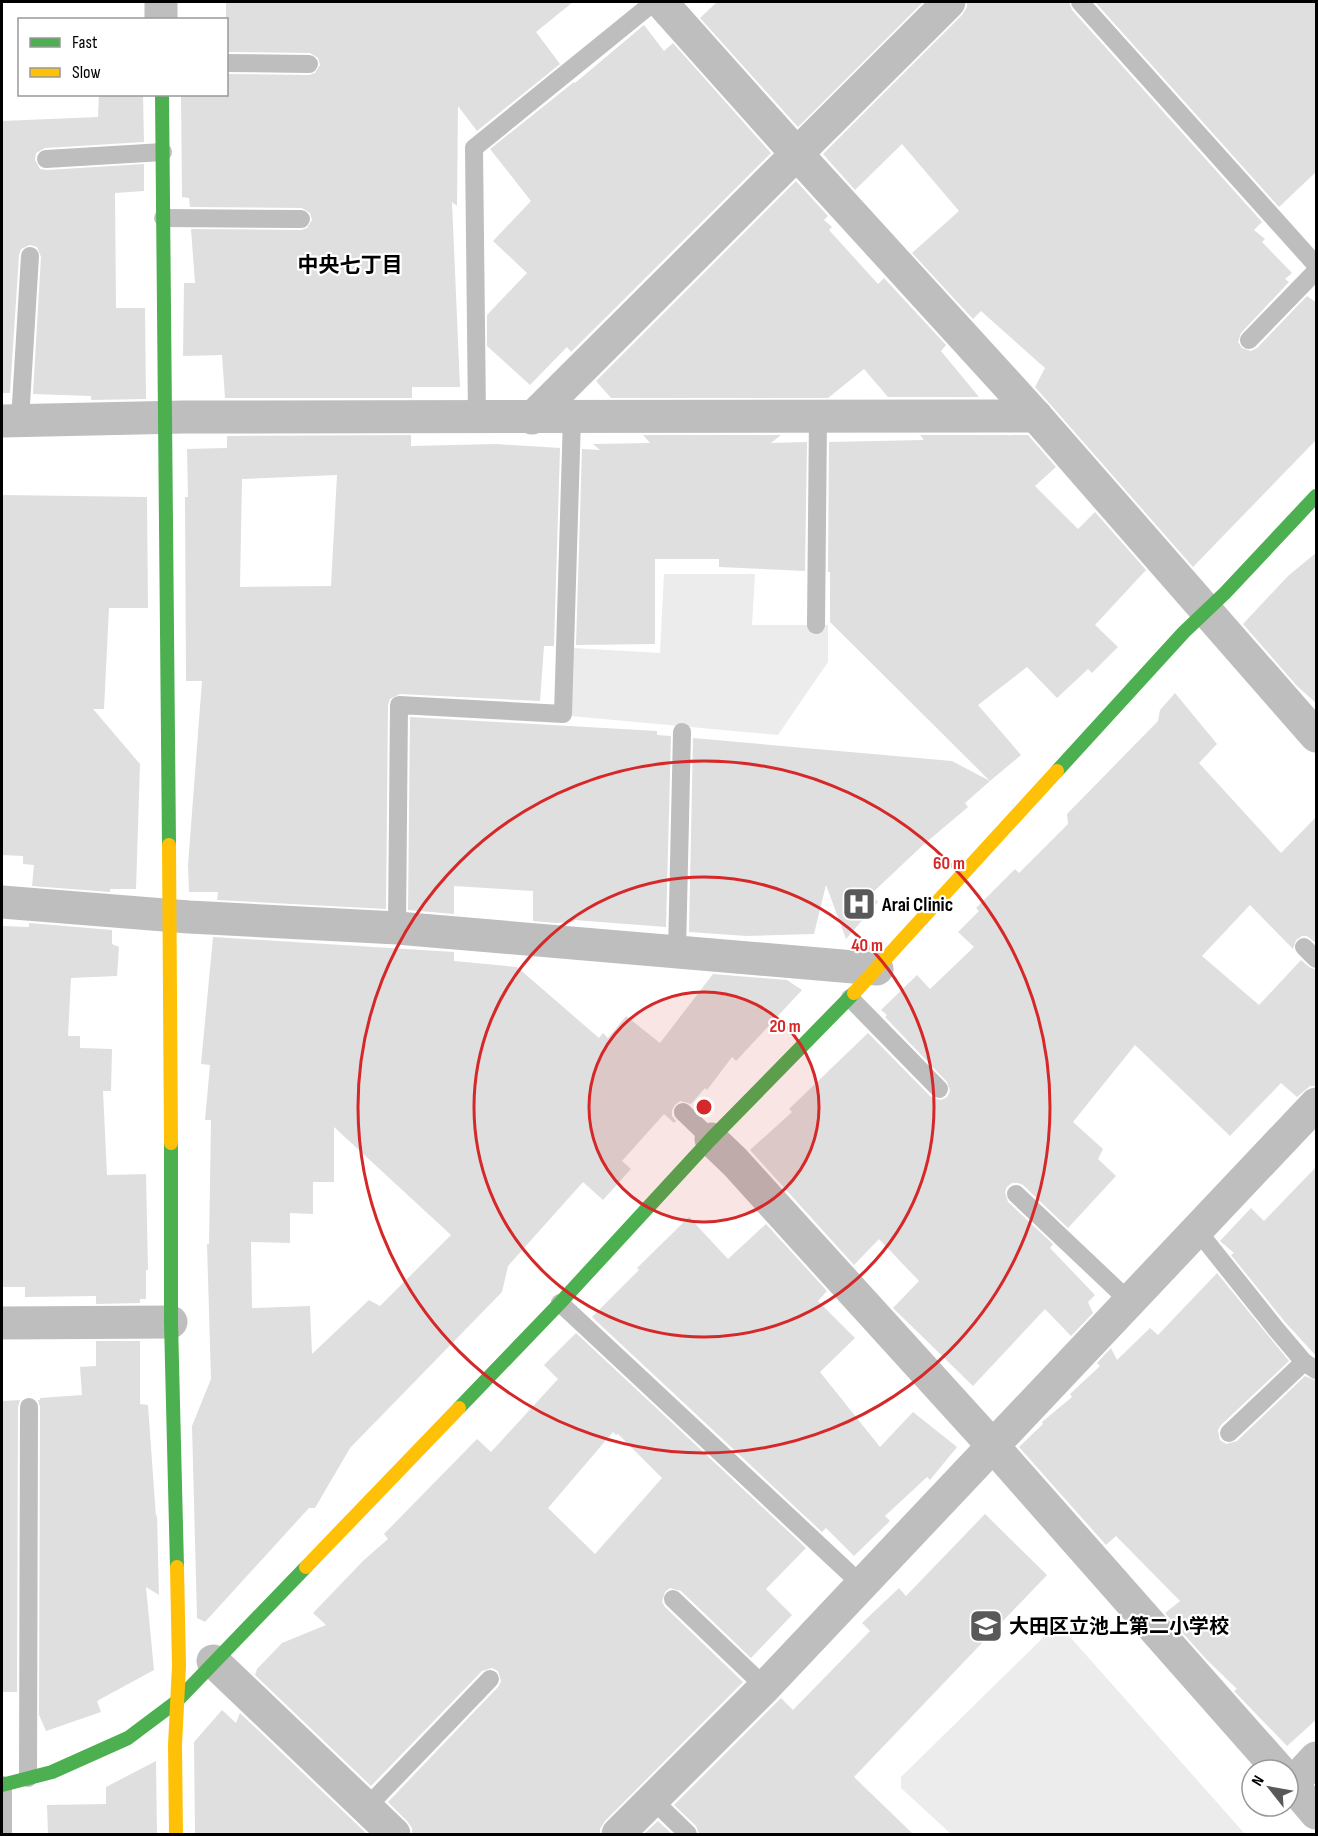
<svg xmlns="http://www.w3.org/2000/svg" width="1318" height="1836" font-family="'Sofia Sans Condensed','Noto Sans JP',sans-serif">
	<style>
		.green { fill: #ececec }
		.building { fill: #dfdfdf; fill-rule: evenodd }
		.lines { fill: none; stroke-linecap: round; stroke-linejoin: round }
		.lane { stroke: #bebebe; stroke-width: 18 }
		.street { stroke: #bebebe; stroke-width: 33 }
		.fast { stroke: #4caf50; stroke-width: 14 }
		.slow { stroke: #ffc107; stroke-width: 14 }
		.ring { fill: none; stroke: #d62828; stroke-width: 3 }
		.labels { text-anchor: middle; stroke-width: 4.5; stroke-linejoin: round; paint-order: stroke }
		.poi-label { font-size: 20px; font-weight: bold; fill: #000; stroke: #fff; text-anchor: start }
		.neighbourhood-label { font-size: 21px; font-weight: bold; fill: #000; stroke: #fff }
		.centre { fill: #d62828; stroke: #fff; stroke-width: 3 }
		.ring-label { font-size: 18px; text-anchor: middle; font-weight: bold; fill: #d62828; stroke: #fff; stroke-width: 4.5; stroke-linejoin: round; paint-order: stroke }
	</style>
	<rect width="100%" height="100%" fill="#fff"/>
	<!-- green -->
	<g class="green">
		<polygon points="664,574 755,574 752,625 828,625 828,662 778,735 570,716 573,648 660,653"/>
		<polygon points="1054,1627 1063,1629 1245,1834 951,1834 901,1788 901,1777"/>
	</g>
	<!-- building -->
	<g class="building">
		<polygon points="226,2 573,2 536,32 560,64 477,131 458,106 457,206 452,202 460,387 412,387 412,398 225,398 222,355 183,356 184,283 195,283 191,229 301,230 307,228 312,220 310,213 302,208 190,207 189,198 182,197 181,94 226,94 226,74 309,75 315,73 320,65 318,58 310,53 226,52"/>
		<polygon points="717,2 923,2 798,127 700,18"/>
		<polygon points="967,2 1069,2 1072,10 1262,222 1254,230 1265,239 1262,242 1292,273 1285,279 1289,282 1241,333 1238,342 1242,348 1251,351 1257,348 1307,296 1317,303 1317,439 1193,567 1035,387 1045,368 981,311 973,319 912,253 959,211 902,144 855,190 823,154 962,15 967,7"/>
		<polygon points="1095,2 1317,2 1317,171 1279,207"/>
		<polygon points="644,25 664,51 673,43 771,153 571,352 567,347 530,385 487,346 487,315 527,273 493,241 531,201 490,149 574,82 575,83"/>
		<polygon points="99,94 143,94 144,142 45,148 36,153 35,160 40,169 47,170 144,164 144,191 115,193 116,308 145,308 146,399 91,400 91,396 33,394 41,257 37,247 30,245 21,249 19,255 10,393 2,393 2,121 98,117"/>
		<polygon points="796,181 828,216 824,220 832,227 829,230 878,284 884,278 946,345 941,351 979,397 888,397 864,369 828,398 611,398 596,381"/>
		<path d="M411 435V446L496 444 560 448 554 646H544L540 701 400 694 390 699 388 705 386 909 217 900 218 892H189L188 865 202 681H186L185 497H188L187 449 227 448V436ZM337 475 331 586 240 587 242 479Z"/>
		<polygon points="643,435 781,435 771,443 807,442 805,571 719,567 719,559 655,559 655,644 576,645 582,449 600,450 593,444 650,443"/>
		<polygon points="920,435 1009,435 1010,436 1011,435 1028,435 1056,467 1035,486 1078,529 1095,512 1146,570 1095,625 1118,647 1092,673 1088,669 1057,698 1027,667 978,705 1021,755 990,781 830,622 830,572 828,572 829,442 924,440"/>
		<polygon points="2,495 147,497 148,608 109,608 104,709 93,709 140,764 136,889 110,889 110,892 32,886 34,865 23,864 23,856 2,855"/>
		<polygon points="1317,552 1317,704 1297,686 1243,624 1288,576"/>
		<polygon points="1175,693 1217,744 1199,763 1281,853 1317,816 1317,944 1307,936 1302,936 1296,940 1293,949 1250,905 1202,956 1259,1005 1301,960 1309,967 1317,970 1317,1086 1310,1086 1297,1097 1281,1083 1230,1136 1135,1045 1073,1122 1103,1149 1098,1159 1116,1176 1068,1228 1023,1185 1018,1183 1012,1183 1007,1187 1005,1192 1008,1202 1053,1244 1050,1248 1095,1295 1088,1302 1093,1313 1071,1336 1045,1309 973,1386 893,1308 919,1281 879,1239 854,1265 750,1150 792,1112 789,1109 868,1033 931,1097 941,1100 947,1097 950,1091 947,1082 885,1017 887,1015 881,1010 917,975 930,989 974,947 958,932 979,911 976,908 1015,869 1019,873 1068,824 1067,814 1158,721 1160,710"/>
		<polygon points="410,717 657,731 657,735 671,736 666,927 574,920 574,922 556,923 533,921 533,891 454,886 454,914 408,910"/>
		<polygon points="693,738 952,761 990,781 965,803 968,807 922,846 871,894 878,902 846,939 826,885 814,934 747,936 689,932"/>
		<polygon points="29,923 112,930 112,944 119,947 117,976 71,978 68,1036 80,1036 80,1048 112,1049 111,1091 103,1091 107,1175 146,1174 148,1270 146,1270 146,1299 140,1299 140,1303 96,1304 96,1296 25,1297 25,1287 2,1287 2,926 29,927"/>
		<path d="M213 937 454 952V961L517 967 599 1038 603 1033 608 1038 626 1016 660 1043 713 974 787 980 802 990 736 1061 732 1057 707 1090 705 1088 691 1104 680 1101 675 1105 672 1110V1116L676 1121 674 1123 664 1114 622 1161 631 1169 603 1200 583 1182 508 1266 502 1292 350 1448 315 1508H309L205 1622 197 1618 192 1426 211 1379 207 1244H209L211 1120H205L210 1065 201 1064ZM334 1127 451 1235 380 1306 369 1300 312 1354 310 1306 252 1308 251 1242 290 1243V1213L313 1214V1182H334Z"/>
		<polygon points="1317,1166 1317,1357 1285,1322 1231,1255 1234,1253 1220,1241 1251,1208 1264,1221"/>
		<polygon points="689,1217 728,1259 766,1224 827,1291 818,1301 855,1338 820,1372 880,1447 913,1412 957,1447 930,1480 927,1477 885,1516 890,1521 854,1556 826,1528 822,1532 592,1317 639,1270 637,1268"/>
		<polygon points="1217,1273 1289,1361 1221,1425 1218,1430 1220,1440 1226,1444 1237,1441 1305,1376 1317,1381 1317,1719 1287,1746 1234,1691 1237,1689 1206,1659 1165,1613 1180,1601 1116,1536 1106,1545 1019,1447 1043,1424 1042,1422 1072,1397 1070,1394 1100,1366 1097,1363 1111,1348 1117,1360 1150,1328 1158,1335"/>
		<path d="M576 1333 806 1548 766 1589 792 1615 751 1658 681 1591 670 1588 665 1592 662 1602 665 1607 743 1682 605 1821 600 1829V1834H412V1828L407 1821 388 1802 498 1687 501 1681 498 1671 492 1668 482 1671 371 1786 255 1675 257 1669 282 1643 326 1625 313 1613 364 1560 388 1539 384 1534 477 1439 491 1452 558 1379 544 1365ZM613 1432 616 1435 618 1434 662 1478 595 1554 548 1508Z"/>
		<polygon points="96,1341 140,1341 140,1404 148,1405 156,1517 157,1514 159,1595 146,1587 154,1670 97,1701 101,1712 46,1731 39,1715 40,1407 38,1400 40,1400 40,1398 82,1395 80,1367 96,1366"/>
		<polygon points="20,1400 18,1407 17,1692 2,1692 2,1401"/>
		<polygon points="985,1514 1047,1575 854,1777 913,1834 699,1834 696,1826 674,1805 781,1698 793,1710 870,1631 862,1623 899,1588 906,1596"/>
		<polygon points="222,1710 236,1723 240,1713 367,1834 195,1834 194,1742"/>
		<polygon points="156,1761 157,1834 48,1834 47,1805 106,1804 106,1787"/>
		<polygon points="658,1821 672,1834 644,1834"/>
	</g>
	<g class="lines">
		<!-- lane -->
		<g class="lane">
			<polyline points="1080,2 1316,265"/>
			<polyline points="226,63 309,64"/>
			<polyline points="46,159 163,152"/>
			<polyline points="163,218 301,219"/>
			<polyline points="1249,340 1316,271"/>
			<polyline points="477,417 474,148 654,2"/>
			<polyline points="20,420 30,256"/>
			<polyline points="816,625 818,417"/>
			<polyline points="397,928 399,705 563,714 572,417"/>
			<polyline points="1304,947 1316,959"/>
			<polyline points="677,951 682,732"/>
			<polyline points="850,998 939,1089"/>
			<polyline points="683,1112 711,1139"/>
			<polyline points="1016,1194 1129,1301"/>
			<polyline points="1197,1230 1276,1329 1304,1362 1316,1370"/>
			<polyline points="560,1303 862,1585"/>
			<polyline points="1229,1433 1304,1362"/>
			<polyline points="673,1599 765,1687"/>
			<polyline points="28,1778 29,1407"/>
			<polyline points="3,1785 3,1834"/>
			<polyline points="652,1799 688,1834"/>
			<polyline points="366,1808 490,1679"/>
		</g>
		<!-- street -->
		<g class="street">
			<polyline points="161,2 161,20"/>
			<polyline points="661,2 796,153 1036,416 1316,736"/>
			<polyline points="532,418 949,2"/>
			<polyline points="2,421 184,417 1036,416"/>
			<polyline points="2,902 189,917 397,928 877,969"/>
			<polyline points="711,1139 735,1162 993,1446 1279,1770"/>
			<polyline points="2,1323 171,1322"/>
			<polyline points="213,1661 394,1834"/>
			<polyline points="1288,1780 1316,1813"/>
			<polyline points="1292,1784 1316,1758"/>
			<polyline points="618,1834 765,1687 1316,1104"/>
		</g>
		<!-- fast -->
		<g class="fast">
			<polyline points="162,94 169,845"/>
			<polyline points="1057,771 1184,632 1225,593 1316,496"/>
			<polyline points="171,1143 171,1322 177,1567"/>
			<polyline points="459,1408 560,1303 711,1139 854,993"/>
			<polyline points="2,1785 52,1772 128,1738 176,1702 306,1567"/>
		</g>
		<!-- slow -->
		<g class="slow">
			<polyline points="169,845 171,1143"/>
			<polyline points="854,993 1057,771"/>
			<polyline points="306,1567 459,1408"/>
			<polyline points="176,1834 175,1745 179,1666 177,1567"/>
		</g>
	</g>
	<!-- distance rings -->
	<circle cx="704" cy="1107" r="115" fill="#d62828" fill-opacity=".12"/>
	<g class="ring">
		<circle cx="704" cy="1107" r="115"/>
		<circle cx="704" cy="1107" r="230"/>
		<circle cx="704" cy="1107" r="346"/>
	</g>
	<!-- icons -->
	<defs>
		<symbol id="hospital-square" viewBox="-11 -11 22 22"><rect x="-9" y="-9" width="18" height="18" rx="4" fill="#595959" stroke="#fff"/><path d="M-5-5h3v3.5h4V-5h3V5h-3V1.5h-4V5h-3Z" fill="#fff"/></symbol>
		<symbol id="school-square" viewBox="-11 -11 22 22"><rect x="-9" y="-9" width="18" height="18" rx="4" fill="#595959" stroke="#fff"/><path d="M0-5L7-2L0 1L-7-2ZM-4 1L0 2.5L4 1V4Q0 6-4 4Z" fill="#fff"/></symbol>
	</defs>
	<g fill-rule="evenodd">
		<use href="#hospital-square" x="840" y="885" width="38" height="38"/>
		<use href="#school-square" x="967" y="1607" width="38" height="38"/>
	</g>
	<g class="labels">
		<!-- poi labels -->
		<g class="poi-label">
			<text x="882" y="911">Arai Clinic</text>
			<text x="1009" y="1633">大田区立池上第二小学校</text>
		</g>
		<!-- neighbourhood labels -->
		<g class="neighbourhood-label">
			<text x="350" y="272">中央七丁目</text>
		</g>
	</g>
	<circle cx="704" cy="1107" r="9" class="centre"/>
	<g class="ring-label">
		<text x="949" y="869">60 m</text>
		<text x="867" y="951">40 m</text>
		<text x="785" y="1032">20 m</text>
	</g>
	<!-- border -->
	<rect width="1318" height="1836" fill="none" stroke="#000000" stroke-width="6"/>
	<!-- legend -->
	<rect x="18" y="18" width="210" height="78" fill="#ffffff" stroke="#999999" stroke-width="1.5"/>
	<rect x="30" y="38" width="30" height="9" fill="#4caf50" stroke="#999999" stroke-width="1.5"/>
	<text x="72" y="48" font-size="18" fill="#000000">Fast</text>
	<rect x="30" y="68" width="30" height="9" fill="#ffc107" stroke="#999999" stroke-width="1.5"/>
	<text x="72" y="78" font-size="18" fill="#000000">Slow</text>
	<!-- north arrow -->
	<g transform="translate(1270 1788) rotate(301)"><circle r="28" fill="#ffffff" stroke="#999999" stroke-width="1.5"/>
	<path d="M0-4.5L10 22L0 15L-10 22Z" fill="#595959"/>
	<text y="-9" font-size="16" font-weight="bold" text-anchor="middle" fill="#000000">N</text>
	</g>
</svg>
